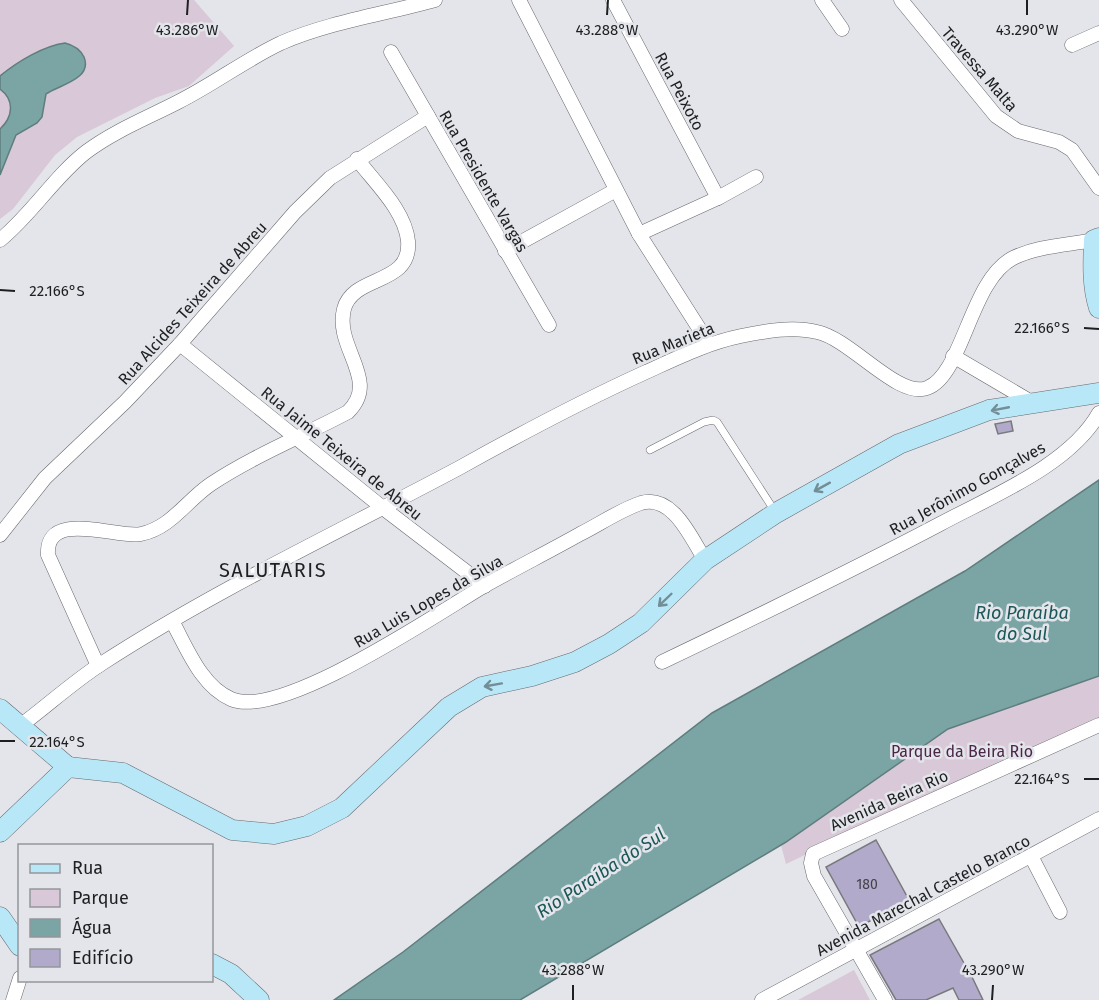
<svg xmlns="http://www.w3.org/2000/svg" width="1099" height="1000" font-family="'Fira Sans',sans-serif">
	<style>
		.green { fill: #d9c8d7 }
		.water { fill: #7ba5a5; stroke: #5f7d7d; stroke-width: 1.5 }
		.building { fill: #b1aaca; stroke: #79787d; stroke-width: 1.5 }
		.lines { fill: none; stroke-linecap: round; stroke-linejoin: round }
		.lane-casing { stroke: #67696d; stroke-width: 8 }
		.street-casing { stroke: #67696d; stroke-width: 15 }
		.secondary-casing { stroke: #67696d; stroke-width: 21 }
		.lane { stroke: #fff; stroke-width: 7 }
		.street { stroke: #fff; stroke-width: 14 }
		.secondary { stroke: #b8e8f8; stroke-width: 20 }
		.oneway { stroke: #738e97 }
		.ticks { fill: none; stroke: #1e1f21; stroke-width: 2 }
		.labels { text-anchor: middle; stroke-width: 5; stroke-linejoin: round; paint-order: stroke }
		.number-label { font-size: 14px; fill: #43424b }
		.street-label { font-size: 16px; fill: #1e1f21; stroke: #e3e5ea }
		.park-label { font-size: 16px; fill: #4b2649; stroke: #e3e5ea }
		.water-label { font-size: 18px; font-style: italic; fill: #1b5758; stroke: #e3e5ea }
		.quarter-label { font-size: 20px; letter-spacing: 1.5px; fill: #1e1f21; stroke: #e3e5ea }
		.ticks-label { font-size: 15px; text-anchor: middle; fill: #1e1f21; stroke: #e3e5ea; stroke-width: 5; stroke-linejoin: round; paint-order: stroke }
	</style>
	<rect width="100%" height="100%" fill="#e3e5ea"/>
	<!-- green -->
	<g class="green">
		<polygon points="0,0 194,0 234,46 189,86 155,98 77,137 55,155 13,209 0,219"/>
		<polygon points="1099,676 1099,720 1000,761 786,864 781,845 948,729"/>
		<polygon points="854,970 870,1000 798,1000"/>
	</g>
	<!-- water -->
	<g class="water">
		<path d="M65 43C73 45 80 49 84 57 93 79 59 85 46 94L42 117 37 123 16 135 0 175V129C13 117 15 100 0 89V76C17 62 43 46 65 43Z"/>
		<polygon points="1099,480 1099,676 948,729 786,842 520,1000 334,1000 403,952 712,713 965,571"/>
	</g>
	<!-- building -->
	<g class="building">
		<polygon points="1011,421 1013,431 998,434 995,424"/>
		<polygon points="876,840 909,900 859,927 826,867"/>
		<polygon points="939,919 973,979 983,1000 959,1000 953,988 926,1000 896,1000 870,955"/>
	</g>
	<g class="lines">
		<defs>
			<polyline id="lane" points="650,450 704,422 713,420 717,422 774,510"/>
			<g id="street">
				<polyline points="519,0 639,234 709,344"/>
				<polyline points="613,0 718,198"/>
				<polyline points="822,0 842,29"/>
				<polyline points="901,0 996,116 1018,131 1059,142 1072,150 1099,188"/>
				<polyline points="1072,45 1099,33"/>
				<polyline points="391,52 549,325"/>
				<polyline points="639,234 718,198 756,177"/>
				<path d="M0 240C32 214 54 177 86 152 114 131 147 118 178 102 214 84 245 60 281 43 329 22 385 14 435 0"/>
				<polyline points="505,251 616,190"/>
				<polyline points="180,344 383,508 485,586"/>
				<polyline points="953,356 1033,403"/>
				<polyline points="0,535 45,478 125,402 180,344 295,212 330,178 428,116"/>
				<path d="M172 621C187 648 201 686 231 699 280 721 438 613 484 586 516 568 548 552 580 534 600 524 620 510 641 503 673 494 691 538 705 560"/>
				<path d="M662 662C756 617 849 572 940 524 992 496 1070 465 1099 413"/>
				<path d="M98 666 48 555C45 508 119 539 141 534 171 528 187 500 211 484 253 456 303 436 348 412 381 380 334 348 344 309 353 274 412 286 408 241 405 210 374 182 357 159"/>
				<path d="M20 726C47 706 73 682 101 664 215 590 339 532 459 468 520 434 582 401 646 372 677 358 707 343 741 336 765 331 793 326 817 332 851 339 898 399 927 388 963 375 970 280 1013 258 1037 246 1068 245 1094 240"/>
				<polyline points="1031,856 1060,912"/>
				<polyline points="13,1000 20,978"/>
				<polyline points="762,1000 1099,819"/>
				<polyline points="885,1000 814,876 811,863 813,854 1099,725"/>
			</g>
			<g id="secondary">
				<path d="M1099 238 1094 240C1093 263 1092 286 1099 308"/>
				<polyline points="0,709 68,767"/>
				<polyline points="68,767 123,773 232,830 274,834 307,826 342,808 449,707 482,687 532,676 575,662 609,644 641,623 705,560 776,513 899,444 989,410 1099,393"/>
				<polyline points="0,832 68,767"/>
				<polyline points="0,917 20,946"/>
				<polyline points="212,964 231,974 259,1000"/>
			</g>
		</defs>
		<!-- lane casing -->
		<use href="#lane" class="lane-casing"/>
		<!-- street casing -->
		<use href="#street" class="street-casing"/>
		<!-- secondary casing -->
		<use href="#secondary" class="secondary-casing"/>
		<!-- lane -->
		<use href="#lane" class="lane"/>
		<!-- street -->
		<use href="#street" class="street"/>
		<!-- secondary -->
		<use href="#secondary" class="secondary"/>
	</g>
	<!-- one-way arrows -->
	<defs><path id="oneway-shaft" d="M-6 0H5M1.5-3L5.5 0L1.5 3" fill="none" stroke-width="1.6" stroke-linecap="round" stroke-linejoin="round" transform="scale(1.5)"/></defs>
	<g class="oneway">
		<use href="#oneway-shaft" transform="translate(1000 409) rotate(169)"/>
		<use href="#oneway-shaft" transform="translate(822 487) rotate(151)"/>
		<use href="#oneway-shaft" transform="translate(665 600) rotate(136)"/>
		<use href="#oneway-shaft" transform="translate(493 685) rotate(170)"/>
	</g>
	<!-- ticks -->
	<path class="ticks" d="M187 15 188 0M607 15 608 0M1027 15V0M0 290 15 291M1084 328 1099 329M0 741H15M1084 779H1099M573 1000V985M992 1000 993 985"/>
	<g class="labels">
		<!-- number labels -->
		<g class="number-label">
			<text x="867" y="889">180</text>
		</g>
		<!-- street labels -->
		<g class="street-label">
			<text transform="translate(980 69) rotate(49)" y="6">Travessa Malta</text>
			<text transform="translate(680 91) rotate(62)" y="6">Rua Peixoto</text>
			<text transform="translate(484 181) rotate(60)" y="6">Rua Presidente Vargas</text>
			<text transform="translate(192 303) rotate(-48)" y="6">Rua Alcides Teixeira de Abreu</text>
			<text transform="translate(673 343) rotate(-22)" y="6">Rua Marieta</text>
			<text transform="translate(342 453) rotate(39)" y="6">Rua Jaime Teixeira de Abreu</text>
			<text transform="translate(967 488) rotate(-29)" y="6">Rua Jerônimo Gonçalves</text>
			<text transform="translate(428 601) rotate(-30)" y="6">Rua Luis Lopes da Silva</text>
			<text transform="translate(889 800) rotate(-24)" y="6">Avenida Beira Rio</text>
			<text transform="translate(923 895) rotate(-28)" y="6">Avenida Marechal Castelo Branco</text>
		</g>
		<!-- park labels -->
		<g class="park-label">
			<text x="962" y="757">Parque da Beira Rio</text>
		</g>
		<!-- water labels -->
		<g class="water-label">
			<text x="1022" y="619">Rio Paraíba<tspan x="1022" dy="21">do Sul</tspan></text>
			<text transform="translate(601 873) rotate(-33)" y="6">Rio Paraíba do Sul</text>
		</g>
		<!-- quarter labels -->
		<g class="quarter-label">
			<text x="273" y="577">SALUTARIS</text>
		</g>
	</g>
	<g class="ticks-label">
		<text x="187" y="35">43.286°W</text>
		<text x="607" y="35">43.288°W</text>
		<text x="1027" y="35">43.290°W</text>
		<text x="57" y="296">22.166°S</text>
		<text x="1042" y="333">22.166°S</text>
		<text x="57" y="747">22.164°S</text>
		<text x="1042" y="784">22.164°S</text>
		<text x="573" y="975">43.288°W</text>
		<text x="993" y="975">43.290°W</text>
	</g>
	<!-- legend -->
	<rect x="18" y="844" width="195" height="138" fill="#e3e5ea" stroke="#94969a" stroke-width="1.5"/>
	<rect x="30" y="864" width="30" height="9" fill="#b8e8f8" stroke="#94969a" stroke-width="1.5"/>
	<text x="72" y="874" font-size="18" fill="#1e1f21">Rua</text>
	<rect x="30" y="889" width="30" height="18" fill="#d9c8d7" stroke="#94969a" stroke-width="1.5"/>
	<text x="72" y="904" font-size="18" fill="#1e1f21">Parque</text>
	<rect x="30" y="919" width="30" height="18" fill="#7ba5a5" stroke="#94969a" stroke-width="1.5"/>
	<text x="72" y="934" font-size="18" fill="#1e1f21">Água</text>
	<rect x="30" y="949" width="30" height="18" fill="#b1aaca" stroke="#94969a" stroke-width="1.5"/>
	<text x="72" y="964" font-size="18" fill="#1e1f21">Edifício</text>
</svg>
